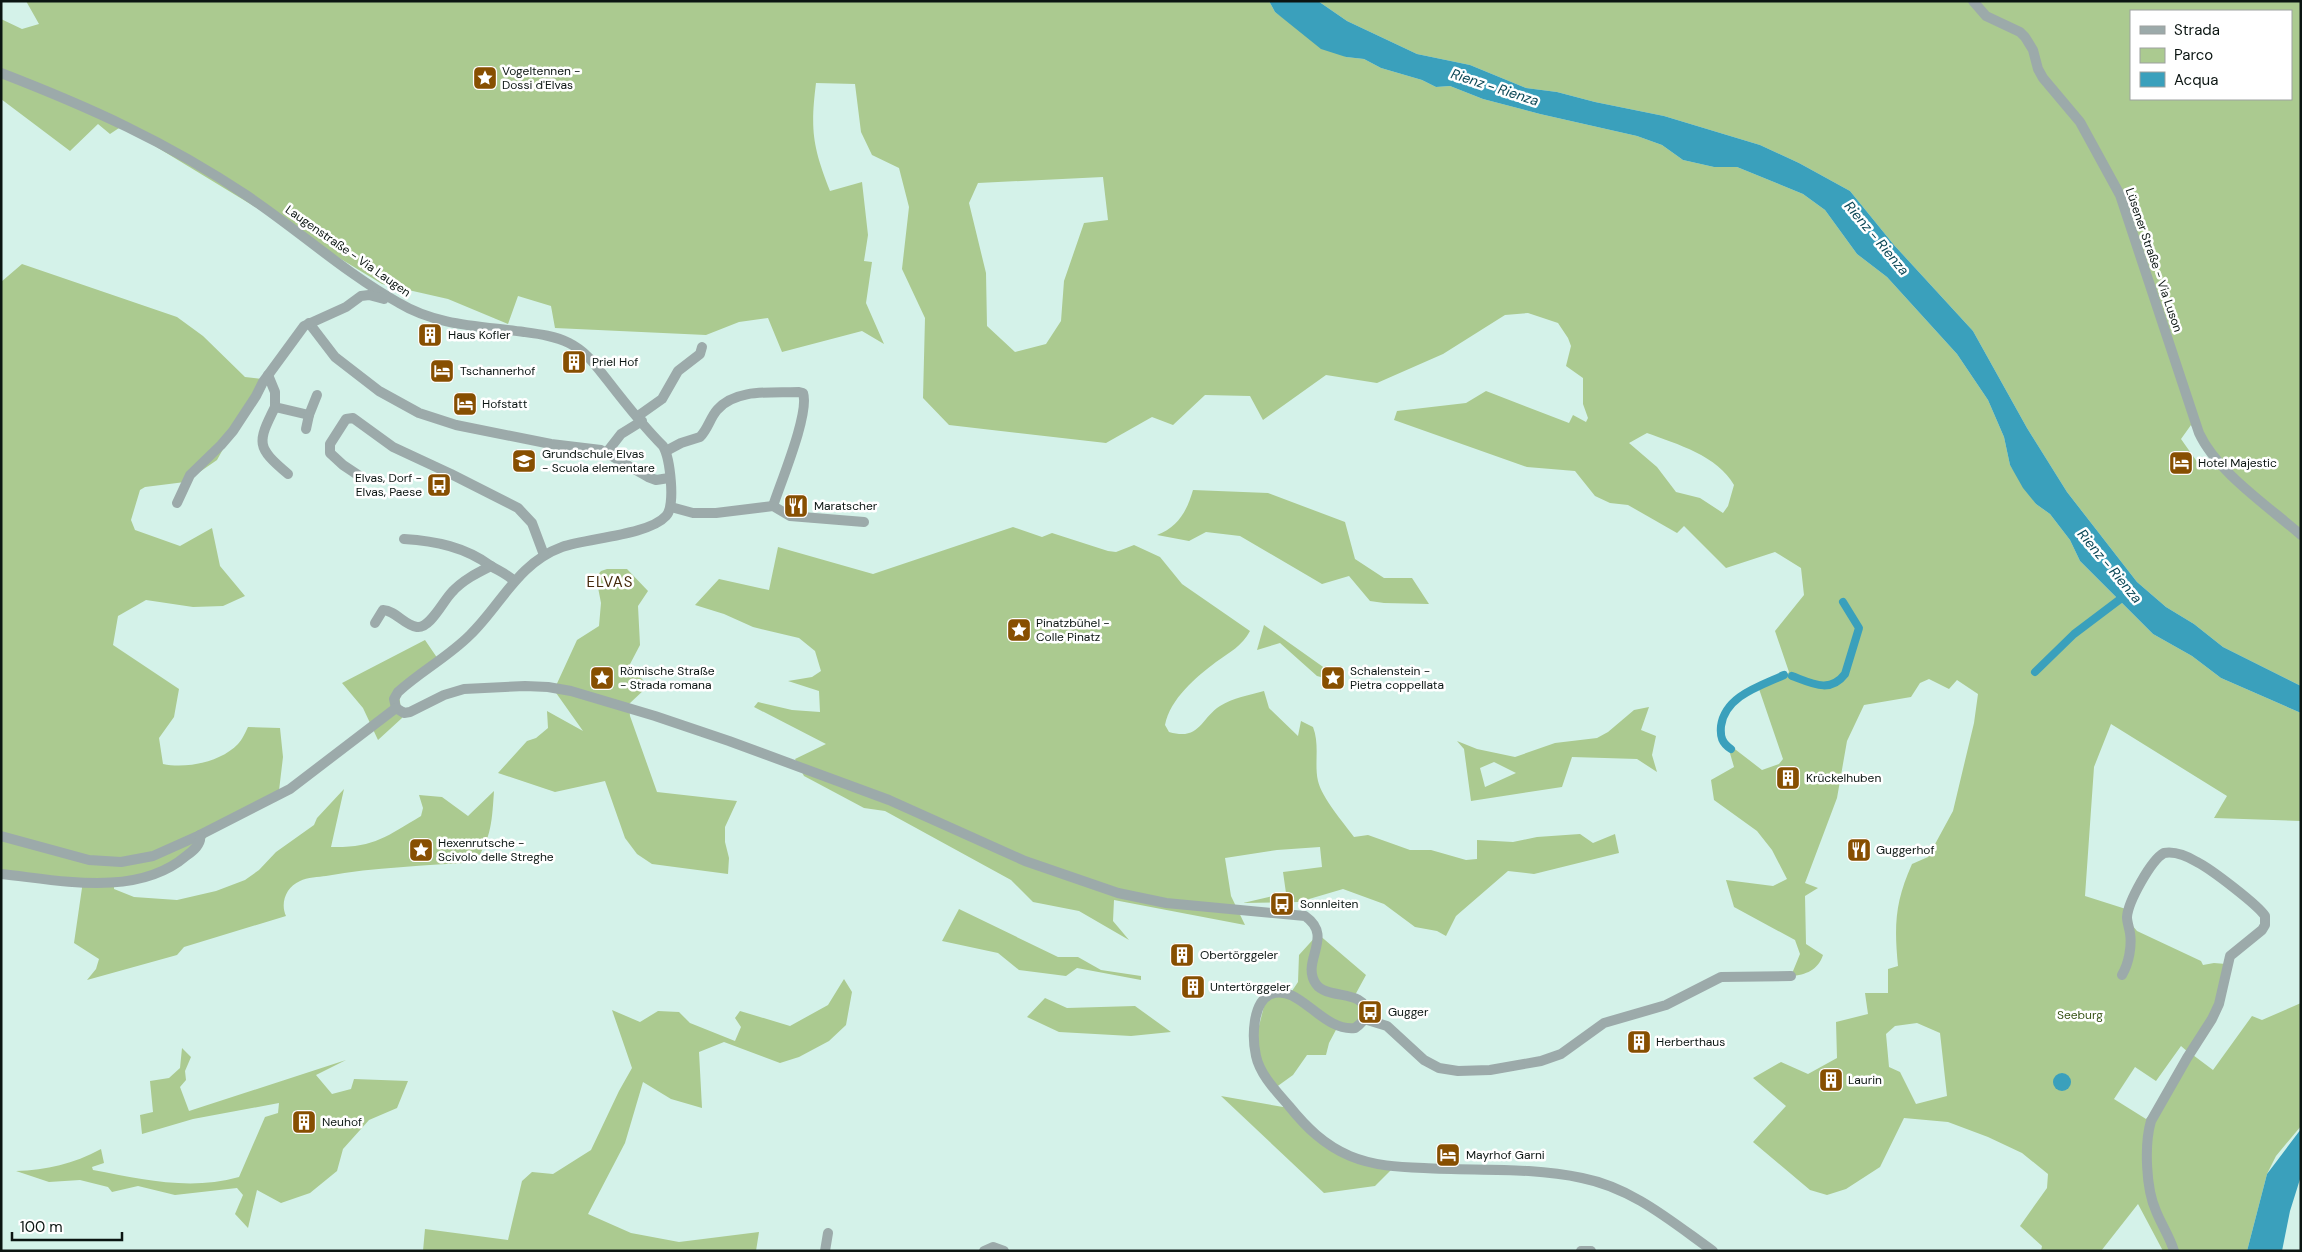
<svg xmlns="http://www.w3.org/2000/svg" width="2302" height="1252" font-family="'DM Sans',sans-serif">
	<style>
		.green { fill: #abca90; fill-rule: evenodd }
		.water { fill: #3aa0bc }
		.lines { fill: none; stroke-linecap: round; stroke-linejoin: round }
		.canal { stroke: #3aa0bc; stroke-width: 8 }
		.minor { stroke: #9caaaa; stroke-width: 10 }
		.labels { text-anchor: middle; stroke-width: 5; stroke-linejoin: round; paint-order: stroke }
		.poi-label { font-size: 12px; fill: #0b1512; stroke: #fff; text-anchor: start }
		.street-label { font-size: 12px; fill: #0b1512; stroke: #fff }
		.park-label { font-size: 12px; fill: #385417; stroke: #fff }
		.water-label { font-size: 14px; font-style: italic; fill: #0b4756; stroke: #fff }
		.quarter-label { font-size: 15px; letter-spacing: 1px; fill: #45290b; stroke: #fff }
	</style>
	<rect width="100%" height="100%" fill="#d4f2e9"/>
	<!-- green -->
	<g class="green">
		<path d="M26 1H1269L1275 12 1297 28 1346 57 1364 59 1381 68 1422 80 1436 87 1450 86 1483 99 1540 114 1637 136 1662 145 1683 160 1714 167H1737L1803 194 1825 210 1857 254 1887 277 1957 354 1988 400 2004 437 2010 465 2036 504 2050 514 2070 540 2080 561 2153 634 2192 656 2221 678 2301 713V821L2214 818 2227 796 2111 724 2094 767 2085 896 2129 910 2127 919 2137 931 2201 961 2203 965 2214 963 2226 964 2217 1003 2189 1052 2213 1070 2252 1016 2262 1020 2301 1003V1126L2276 1156 2267 1174 2247 1251H2163L2138 1204 2101 1251H2041L2042 1246 2020 1226 2047 1188 2048 1174 2022 1153 1988 1137 1948 1122 1904 1118 1880 1167 1846 1189 1827 1195 1810 1190 1753 1142 1786 1106 1753 1078 1781 1062 1808 1074 1837 1058 1836 1022 1868 1014 1865 993H1888V969L1898 966C1894 925 1895 902 1912 864L1928 857 1953 811 1974 723 1978 694 1957 680 1949 689 1929 679 1920 683 1911 697 1864 705 1847 741 1837 798 1805 883 1818 888 1805 896 1806 944 1823 955C1818 970 1806 975 1791 976L1800 954 1795 940 1734 907 1726 880 1773 886 1787 879 1772 850 1757 831 1714 800 1711 780 1734 767 1727 743 1762 770 1779 764 1783 759 1759 689 1785 677 1789 672 1775 631 1804 595 1801 568 1775 552 1726 568 1684 526 1677 533 1628 505 1610 503 1595 496 1575 471 1527 467 1394 420 1397 411 1466 403 1486 391 1569 423 1573 415 1586 422 1588 418 1583 404V378L1566 366 1571 346 1568 338 1558 323 1528 313 1505 315 1443 354 1377 383 1326 375 1263 420 1250 396 1205 395 1173 425 1152 417 1106 443 949 425 923 398 925 318 902 269 909 207 899 168 872 155 861 132 855 84 816 83C810 131 813 147 830 191L862 182 868 235 864 261 872 262 866 303 884 344 862 331 782 352 768 318 739 322 706 335 555 328 551 306 518 296 508 324 448 299 382 284 122 126 110 134 98 124 70 151 1 99V19L22 29 39 24ZM1103 177 1108 220 1084 223 1064 281 1061 321 1046 344 1015 352 987 326 986 273 969 203 978 183ZM1647 433C1677 444 1718 456 1734 485L1728 506 1723 513 1700 498 1676 492 1657 467 1629 443ZM1917 1023 1940 1033 1947 1096 1916 1104 1900 1072 1889 1067 1886 1034 1895 1026ZM2181 1046 2188 1052 2157 1107 2146 1119 2114 1099 2135 1067 2156 1081Z"/>
		<path d="M1318 1H2301V686L2223 647 2194 624 2166 607 2137 582 2067 492 2027 428 1973 331 1894 245 1850 191 1799 163 1760 145 1664 116 1595 102 1557 92 1526 88 1470 65 1417 54 1347 21ZM2131 11H2291V99H2131ZM2191 425 2216 466V470L2200 466 2181 439Z"/>
		<path d="M22 264 177 317 203 336 245 377 262 379 217 460 185 482 145 487 140 490 131 520 135 530 180 546 212 528 220 566 245 596 223 606 193 607 146 600 118 616 113 645 179 689 174 717 159 738 163 764C186 769 221 762 238 744 242 740 245 733 248 727L280 728 283 757 278 799 207 836 197 850 184 862 114 884V889L134 897 177 900 216 891 245 880 259 870 276 852 314 825 317 818 344 789 331 847C373 848 386 837 421 816L423 808 419 795 442 797 468 816 494 791C492 819 492 838 475 862 425 866 375 867 326 876 319 877 307 877 300 881 286 887 280 903 286 916L184 947 177 955 87 980 96 969 99 959 74 943 83 881 1 873V282Z"/>
		<path d="M1193 490 1268 493 1345 522 1355 559 1384 578H1412L1429 604 1384 603 1370 601 1349 576 1322 584 1240 536 1206 532 1189 541 1157 535C1178 527 1187 511 1193 490Z"/>
		<path d="M1013 527 1042 537 1052 533 1108 551 1116 552 1134 545 1160 557 1182 584 1250 631C1242 646 1230 652 1216 662 1196 677 1170 699 1165 725L1169 732C1200 741 1200 719 1220 706 1233 698 1249 695 1264 691L1269 708 1298 736 1301 721 1313 727C1320 745 1314 763 1318 781 1322 798 1343 822 1354 837L1368 835 1410 850H1431L1466 860 1477 859V840L1513 842 1537 837 1580 834 1593 843 1615 834 1619 853 1534 874 1508 871 1456 916 1446 936 1437 931 1415 927 1384 904 1343 889 1299 902 1243 903 1286 893 1283 872 1322 867 1320 847 1277 850 1225 858 1231 896 1245 925 1114 900 1113 921 1129 940 1079 911 1033 902 1011 880 885 811 864 808 804 776 795 759 826 744 754 707 758 702 792 710 820 712 819 691 788 681 812 677 821 671 815 651 799 638 753 627 724 614 695 605 719 579 769 590 778 547 873 574Z"/>
		<polygon points="607,569 627,569 648,591 638,606 640,645 629,666 646,683 646,688 629,704 630,716 657,792 737,801 725,827 725,842 729,858 728,874 652,864 637,854 625,838 605,781 555,792 498,773 527,741 536,738 548,728 547,711 583,731 554,690 577,640 599,626 601,603 596,577 601,571"/>
		<polygon points="1264,625 1326,669 1328,679 1317,676 1280,643 1257,650"/>
		<polygon points="425,640 440,662 399,694 402,718 378,740 363,708 342,683"/>
		<path d="M1649 707 1641 730 1656 736 1652 755 1657 772 1637 759 1572 757 1562 787 1471 801 1464 749 1457 741 1477 749 1515 757 1555 743 1597 738 1608 732 1634 710ZM1494 762 1516 773 1485 787 1480 768Z"/>
		<polygon points="959,909 1058,957 1078,957 1101,970 1141,976 1141,980 1077,968 1066,976 1019,970 998,953 942,941"/>
		<polygon points="1318,934 1366,975 1354,997 1361,1001 1361,1024 1338,1026 1329,1043 1326,1055 1307,1055 1293,1075 1275,1088 1254,1046 1266,998 1290,994 1298,982 1299,955"/>
		<polygon points="844,979 852,992 846,1025 829,1041 799,1057 780,1063 724,1042 699,1052 702,1108 671,1099 643,1082 625,1143 588,1214 631,1233 679,1242 759,1232 756,1251 423,1251 425,1229 508,1240 522,1181 532,1172 553,1174 591,1150 619,1091 632,1068 612,1010 640,1022 658,1011 679,1012 690,1023 735,1041 741,1027 735,1018 740,1011 790,1026 828,1005"/>
		<polygon points="1045,998 1067,1008 1135,1006 1171,1032 1131,1036 1059,1032 1027,1017"/>
		<path d="M182 1048 191 1057 185 1071 186 1080 180 1087 189 1111 346 1060 316 1075 332 1094 351 1089 354 1079 408 1081 397 1108 369 1120 343 1149 337 1171 310 1193 281 1203 257 1190 248 1228 235 1214 243 1195 237 1188 175 1195 138 1186 112 1192 108 1187 80 1180 49 1182 16 1171C47 1170 73 1164 101 1149L104 1163 92 1167 93 1170C142 1179 189 1191 239 1177L265 1117 278 1113 279 1103 193 1119 142 1134 140 1115 153 1112 150 1081 169 1078 180 1068Z"/>
		<polygon points="1221,1096 1283,1107 1286,1103 1336,1149 1394,1167 1375,1186 1324,1193"/>
	</g>
	<!-- water -->
	<g class="water">
		<polygon points="1269,1 1318,1 1347,21 1417,54 1470,65 1526,88 1557,92 1595,102 1664,116 1760,145 1799,163 1850,191 1894,245 1973,331 2027,428 2067,492 2137,582 2166,607 2194,624 2223,647 2301,686 2301,713 2221,678 2192,656 2153,634 2080,561 2070,540 2050,514 2036,504 2023,488 2010,465 2004,437 1988,400 1957,354 1887,277 1857,254 1825,210 1803,194 1737,167 1714,167 1683,160 1662,145 1637,136 1540,114 1483,99 1450,86 1436,87 1422,80 1381,68 1364,59 1346,57 1321,49 1275,12"/>
		<circle cx="2062" cy="1082" r="9"/>
		<polygon points="2301,1129 2301,1176 2290,1211 2282,1251 2247,1251 2267,1174"/>
	</g>
	<g class="lines">
		<!-- canal -->
		<g class="canal">
			<polyline points="2035,672 2074,634 2127,594"/>
			<path d="M1792 676C1811 683 1830 694 1845 674L1859 628 1843 602"/>
			<path d="M1731 749C1722 743 1720 737 1721 726 1725 696 1760 686 1784 675"/>
		</g>
		<!-- minor -->
		<g class="minor">
			<path d="M1973 1 1986 16 2020 32 2025 37 2033 50 2038 69 2043 78 2080 122 2120 195 2199 433C2217 472 2268 506 2301 535"/>
			<path d="M1 73C89 107 167 142 246 195 297 229 345 273 399 303 437 326 481 326 524 332 539 334 555 336 569 343 587 352 596 366 608 381 625 403 643 426 663 446 670 458 676 506 666 516 649 535 588 538 562 547 518 563 501 605 470 635 448 657 421 671 398 692L394 699 396 708"/>
			<polyline points="309,323 335,357 379,391 419,413 456,425 551,444 601,450 648,477 656,480 669,478"/>
			<polyline points="268,375 275,392 275,407 309,415 317,395"/>
			<path d="M275 407C257 443 256 447 288 474"/>
			<polyline points="638,416 662,399 678,371 700,354 702,347"/>
			<polyline points="306,429 309,415"/>
			<path d="M666 451 681 443 700 437C708 429 710 418 717 410 735 388 773 393 799 392L803 393C810 413 780 484 773 506"/>
			<polyline points="607,452 621,434 642,421"/>
			<polyline points="361,477 343,465 330,453 330,444 346,419 353,418 393,447 451,474 518,508 532,523 544,555"/>
			<polyline points="177,503 190,475 221,445 233,431 256,396 263,382 304,326 346,307 361,296 369,295 384,299 386,296"/>
			<polyline points="671,507 693,513 716,513 773,506 790,516 864,522"/>
			<path d="M404 539C436 541 465 547 491 566 499 571 507 574 514 581"/>
			<path d="M375 623 383 610C396 611 404 625 417 627 430 629 443 601 452 592 463 580 477 573 491 566"/>
			<path d="M396 708 404 713 410 712 444 695 464 689 525 686 548 687 571 691 655 716 729 741 889 800 1025 861 1118 893 1166 903 1305 916C1335 937 1300 961 1316 984 1327 1000 1366 989 1366 1013 1365 1020 1361 1024 1355 1028 1322 1032 1299 983 1271 994 1252 1002 1252 1038 1256 1056 1260 1075 1277 1092 1289 1106 1306 1127 1324 1145 1350 1156 1374 1166 1398 1167 1424 1168 1476 1171 1531 1167 1582 1178 1633 1188 1672 1222 1713 1251"/>
			<polyline points="1,836 89,860 121,862 153,856 200,835 290,789 396,708"/>
			<path d="M1 874C59 880 137 898 186 856 193 851 202 844 200 835"/>
			<path d="M2122 975C2129 963 2132 946 2130 933 2129 927 2127 922 2127 917 2128 902 2151 860 2164 853 2175 851 2187 856 2197 862 2211 869 2258 905 2265 916V925L2262 930 2230 956 2219 1004 2212 1019 2187 1058 2151 1121C2144 1145 2146 1189 2156 1211 2161 1224 2170 1237 2174 1251"/>
			<polyline points="1364,1019 1387,1026 1424,1060 1439,1068 1458,1071 1490,1070 1541,1061 1561,1054 1604,1023 1666,1005 1721,977 1791,976"/>
			<polyline points="825,1251 828,1233"/>
			<polyline points="984,1251 993,1247 1004,1251"/>
			<polyline points="1581,1251 1591,1251"/>
		</g>
	</g>
	<!-- icons -->
	<defs>
		<symbol id="sight-square" viewBox="-11 -11 22 22"><rect x="-9" y="-9" width="18" height="18" rx="4" fill="#874f01" stroke="#fff"/><path d="M0-6L1.8-2.2L6-1.7L2.9 1.2L3.7 5.4L0 3.3L-3.7 5.4L-2.9 1.2L-6-1.7L-1.8-2.2Z" fill="#fff"/></symbol>
		<symbol id="building-square" viewBox="-11 -11 22 22"><rect x="-9" y="-9" width="18" height="18" rx="4" fill="#874f01" stroke="#fff"/><path d="M-4-6H4V6H1V3H-1V6H-4ZM-2.5-4.3h1.7v1.8h-1.7ZM.8-4.3h1.7v1.8H.8ZM-2.5-1h1.7V.8h-1.7ZM.8-1h1.7V.8H.8Z" fill="#fff"/></symbol>
		<symbol id="hotel-square" viewBox="-11 -11 22 22"><rect x="-9" y="-9" width="18" height="18" rx="4" fill="#874f01" stroke="#fff"/><path d="M-6-4.5h1.5V1H6V5H4.5V3h-9V5H-6ZM-4 0a1.8 1.8 0 1 1 3.6 0ZM.5 0V-2.5h3Q6-2.5 6 0Z" fill="#fff"/></symbol>
		<symbol id="school-square" viewBox="-11 -11 22 22"><rect x="-9" y="-9" width="18" height="18" rx="4" fill="#874f01" stroke="#fff"/><path d="M0-5L7-2L0 1L-7-2ZM-4 1L0 2.5L4 1V4Q0 6-4 4Z" fill="#fff"/></symbol>
		<symbol id="bus-square" viewBox="-11 -11 22 22"><rect x="-9" y="-9" width="18" height="18" rx="4" fill="#874f01" stroke="#fff"/><path d="M-5-6H5V4H4V6H2V4H-2V6H-4V4H-5ZM-3.5-4V0h7V-4ZM-3.5 1.2v1.5H-2V1.2ZM2 1.2v1.5H3.5V1.2Z" fill="#fff"/></symbol>
		<symbol id="restaurant-square" viewBox="-11 -11 22 22"><rect x="-9" y="-9" width="18" height="18" rx="4" fill="#874f01" stroke="#fff"/><path d="M-5-6h1v4h1v-4h1v4h1v-4h1v5L-1.5 .5V6h-2V.5L-5-1ZM5-6V6H3V1.5H1.5Q1.5-4 5-6Z" fill="#fff"/></symbol>
	</defs>
	<g fill-rule="evenodd">
		<use href="#sight-square" x="471" y="64" width="28" height="28"/>
		<use href="#building-square" x="416" y="321" width="28" height="28"/>
		<use href="#building-square" x="560" y="348" width="28" height="28"/>
		<use href="#hotel-square" x="428" y="357" width="28" height="28"/>
		<use href="#hotel-square" x="451" y="390" width="28" height="28"/>
		<use href="#school-square" x="510" y="447" width="28" height="28"/>
		<use href="#hotel-square" x="2167" y="449" width="28" height="28"/>
		<use href="#bus-square" x="425" y="471" width="28" height="28"/>
		<use href="#restaurant-square" x="782" y="492" width="28" height="28"/>
		<use href="#sight-square" x="1005" y="616" width="28" height="28"/>
		<use href="#sight-square" x="588" y="664" width="28" height="28"/>
		<use href="#sight-square" x="1319" y="664" width="28" height="28"/>
		<use href="#building-square" x="1774" y="764" width="28" height="28"/>
		<use href="#sight-square" x="407" y="836" width="28" height="28"/>
		<use href="#restaurant-square" x="1845" y="836" width="28" height="28"/>
		<use href="#bus-square" x="1268" y="890" width="28" height="28"/>
		<use href="#building-square" x="1168" y="941" width="28" height="28"/>
		<use href="#building-square" x="1179" y="973" width="28" height="28"/>
		<use href="#bus-square" x="1356" y="998" width="28" height="28"/>
		<use href="#building-square" x="1625" y="1028" width="28" height="28"/>
		<use href="#building-square" x="1817" y="1066" width="28" height="28"/>
		<use href="#building-square" x="290" y="1108" width="28" height="28"/>
		<use href="#hotel-square" x="1434" y="1141" width="28" height="28"/>
	</g>
	<g class="labels">
		<!-- poi labels -->
		<g class="poi-label">
			<text x="502" y="75">Vogeltennen -<tspan x="502" dy="14">Dossi d'Elvas</tspan></text>
			<text x="448" y="339">Haus Kofler</text>
			<text x="592" y="366">Priel Hof</text>
			<text x="460" y="375">Tschannerhof</text>
			<text x="482" y="408">Hofstatt</text>
			<text x="542" y="458">Grundschule Elvas<tspan x="542" dy="14">- Scuola elementare</tspan></text>
			<text x="2198" y="467">Hotel Majestic</text>
			<text x="422" y="482" text-anchor="end">Elvas, Dorf -<tspan x="422" dy="14">Elvas, Paese</tspan></text>
			<text x="814" y="510">Maratscher</text>
			<text x="1036" y="627">Pinatzbühel -<tspan x="1036" dy="14">Colle Pinatz</tspan></text>
			<text x="620" y="675">Römische Straße<tspan x="620" dy="14">- Strada romana</tspan></text>
			<text x="1350" y="675">Schalenstein -<tspan x="1350" dy="14">Pietra coppellata</tspan></text>
			<text x="1806" y="782">Krückelhuben</text>
			<text x="438" y="847">Hexenrutsche -<tspan x="438" dy="14">Scivolo delle Streghe</tspan></text>
			<text x="1876" y="854">Guggerhof</text>
			<text x="1300" y="908">Sonnleiten</text>
			<text x="1200" y="959">Obertörggeler</text>
			<text x="1210" y="991">Untertörggeler</text>
			<text x="1388" y="1016">Gugger</text>
			<text x="1656" y="1046">Herberthaus</text>
			<text x="1848" y="1084">Laurin</text>
			<text x="322" y="1126">Neuhof</text>
			<text x="1466" y="1159">Mayrhof Garni</text>
		</g>
		<!-- street labels -->
		<g class="street-label">
			<text transform="translate(348 251) rotate(35)" y="4">Laugenstraße - Via Laugen</text>
			<text transform="translate(2154 260) rotate(71)" y="4">Lüsener Straße - Via Luson</text>
		</g>
		<!-- park labels -->
		<g class="park-label">
			<text x="2080" y="1019">Seeburg</text>
		</g>
		<!-- water labels -->
		<g class="water-label">
			<text transform="translate(1495 87) rotate(18)" y="5">Rienz - Rienza</text>
			<text transform="translate(1877 238) rotate(50)" y="5">Rienz - Rienza</text>
			<text transform="translate(2110 566) rotate(50)" y="5">Rienz - Rienza</text>
		</g>
		<!-- quarter labels -->
		<g class="quarter-label">
			<text x="610" y="587">ELVAS</text>
		</g>
	</g>
	<!-- border -->
	<rect width="2302" height="1252" fill="none" stroke="#0b1512" stroke-width="5"/>
	<!-- legend -->
	<rect x="2130" y="10" width="162" height="90" fill="#ffffff" stroke="#9da1a0"/>
	<rect x="2140" y="26" width="25" height="8" fill="#9caaaa" stroke="#9da1a0"/>
	<text x="2174" y="35" font-size="15" fill="#0b1512">Strada</text>
	<rect x="2140" y="48" width="25" height="15" fill="#abca90" stroke="#9da1a0"/>
	<text x="2174" y="60" font-size="15" fill="#0b1512">Parco</text>
	<rect x="2140" y="72" width="25" height="15" fill="#3aa0bc" stroke="#9da1a0"/>
	<text x="2174" y="85" font-size="15" fill="#0b1512">Acqua</text>
	<!-- scale -->
	<path d="M12 1232v8h110v-8" fill="none" stroke="#0b1512" stroke-width="2.5"/>
	<text x="20" y="1232" font-size="15" fill="#0b1512" stroke="#ffffff" stroke-width="4" paint-order="stroke">100 m</text>
</svg>
